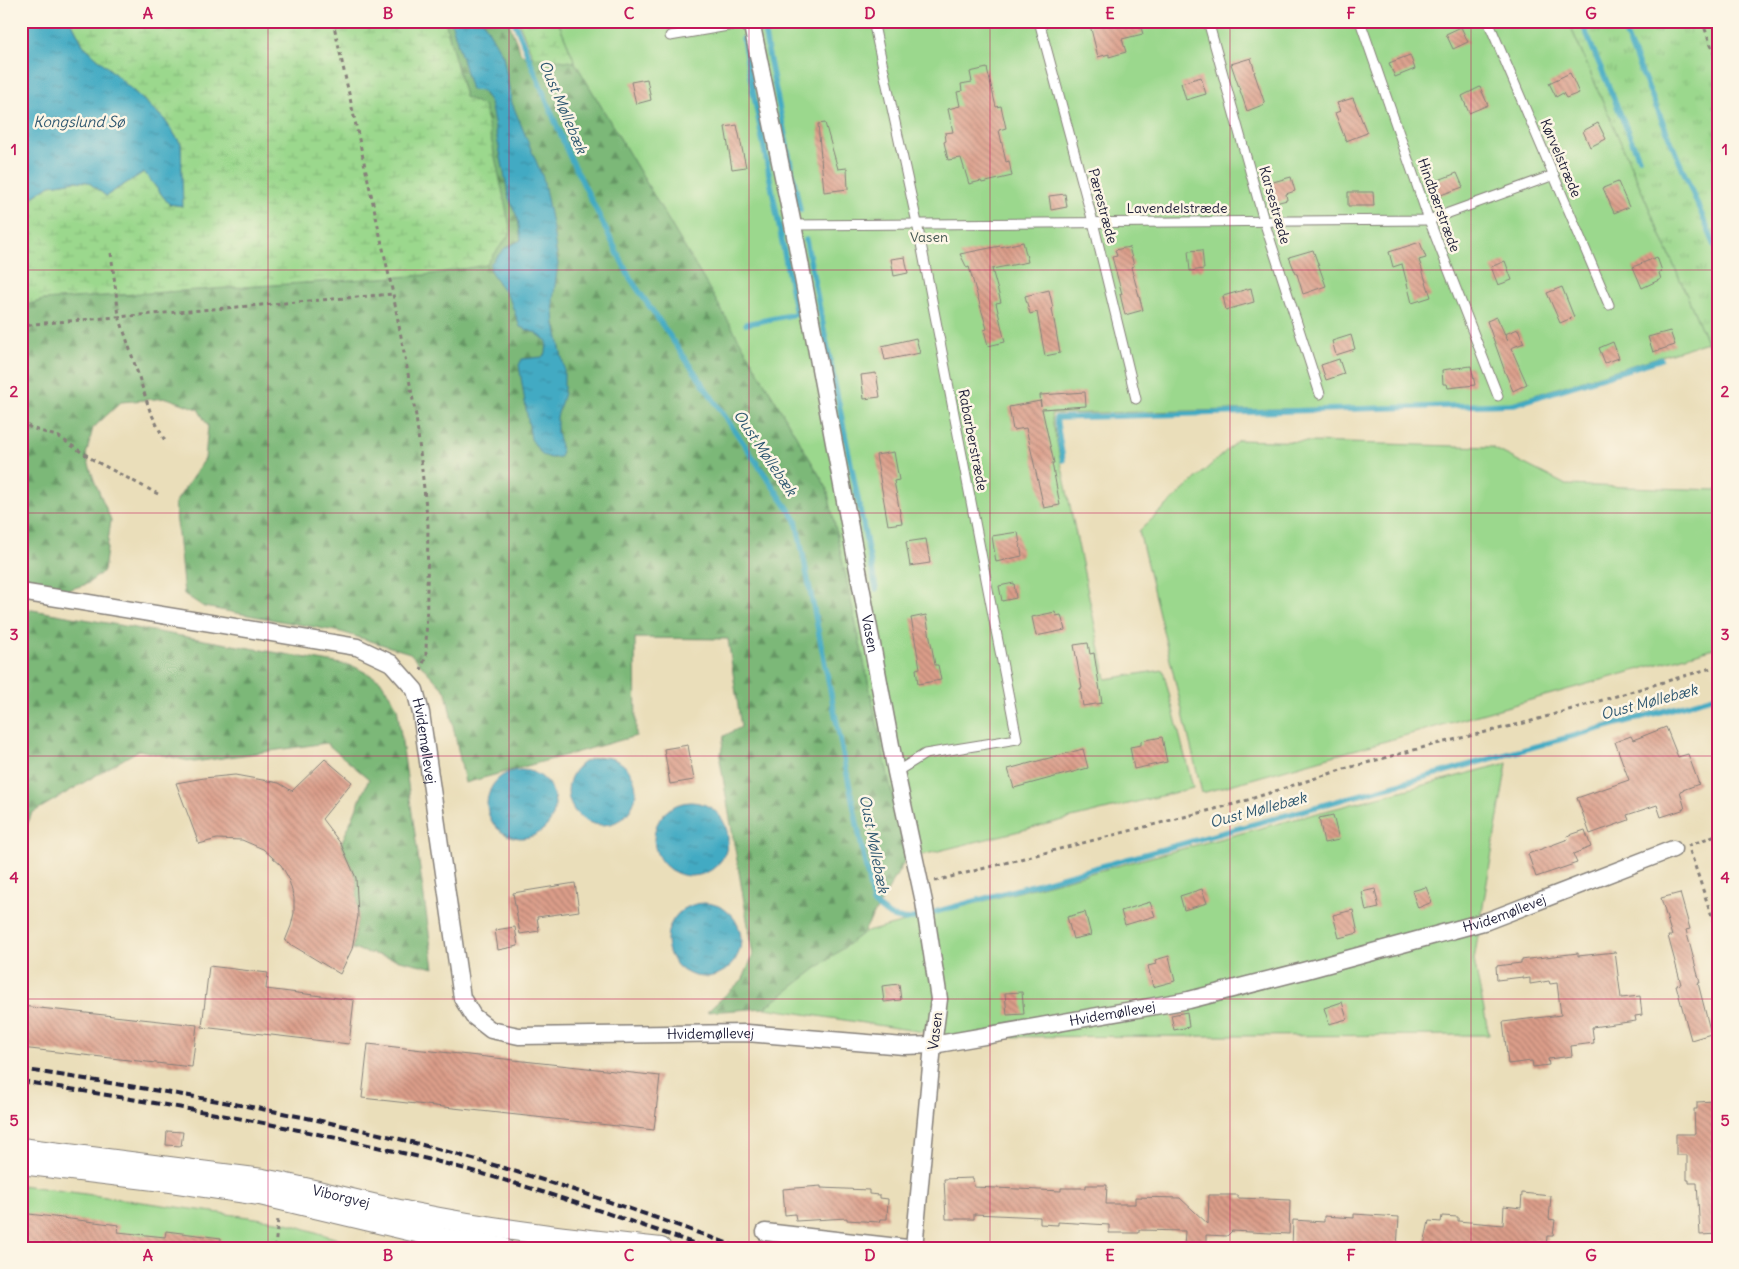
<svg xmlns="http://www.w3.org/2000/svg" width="1739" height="1269" font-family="Delius,sans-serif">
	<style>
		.grass { fill: url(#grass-tufts); stroke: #5e7d64 }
		.forest { fill: url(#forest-firs); stroke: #4f6d5a }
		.wetland { fill: url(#wetland-marsh); stroke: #5e7d64 }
		.green { fill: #9bd88d; stroke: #5e7d64 }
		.water { fill: url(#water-ripples); stroke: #32667f }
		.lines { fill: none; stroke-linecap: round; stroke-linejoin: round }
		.stream { stroke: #43aac3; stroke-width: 5.5 }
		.building { fill: url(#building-back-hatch) }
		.service-casing { stroke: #86807a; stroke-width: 11 }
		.minor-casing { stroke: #86807a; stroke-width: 19 }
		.tertiary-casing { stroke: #86807a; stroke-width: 22 }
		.path { stroke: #86807a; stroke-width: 3; stroke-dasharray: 4 4; stroke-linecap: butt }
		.service { stroke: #fff; stroke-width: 9 }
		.minor { stroke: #fff; stroke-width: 16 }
		.tertiary { stroke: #fff; stroke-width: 20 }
		.rail { stroke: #22223b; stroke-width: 4; stroke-dasharray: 8 4; stroke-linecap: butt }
		.grid { fill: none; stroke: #c2185b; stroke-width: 1; stroke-opacity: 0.55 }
		.labels { text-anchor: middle; stroke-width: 5; stroke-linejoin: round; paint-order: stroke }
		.street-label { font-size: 14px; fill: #22223b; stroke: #fcf5e5 }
		.park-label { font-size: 14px; fill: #465954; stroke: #fcf5e5 }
		.water-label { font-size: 15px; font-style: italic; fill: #2f5871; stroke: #fcf5e5 }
		.neatline { fill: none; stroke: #c2185b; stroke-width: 2 }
		.grid-label { font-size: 16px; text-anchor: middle; font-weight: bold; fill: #c2185b }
	</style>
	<defs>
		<pattern id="grass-tufts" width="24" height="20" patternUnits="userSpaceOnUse" patternTransform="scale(1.25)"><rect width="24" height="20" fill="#9bd88d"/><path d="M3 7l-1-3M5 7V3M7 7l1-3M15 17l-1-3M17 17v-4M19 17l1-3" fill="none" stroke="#85b97b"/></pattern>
		<pattern id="forest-firs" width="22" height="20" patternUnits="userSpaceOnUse" patternTransform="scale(1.25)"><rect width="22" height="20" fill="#7cb878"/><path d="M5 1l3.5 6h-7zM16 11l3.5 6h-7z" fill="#659564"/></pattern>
		<pattern id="wetland-marsh" width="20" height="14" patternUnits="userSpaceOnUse" patternTransform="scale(1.25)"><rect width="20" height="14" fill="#9bd88d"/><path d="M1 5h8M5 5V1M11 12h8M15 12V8" fill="none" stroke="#85b97b"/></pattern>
		<pattern id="water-ripples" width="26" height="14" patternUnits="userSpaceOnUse" patternTransform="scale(1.25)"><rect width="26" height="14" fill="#43aac3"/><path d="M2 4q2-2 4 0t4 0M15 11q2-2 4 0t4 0" fill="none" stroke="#388aa0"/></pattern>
		<pattern id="building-back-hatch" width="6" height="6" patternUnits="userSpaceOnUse" patternTransform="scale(1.25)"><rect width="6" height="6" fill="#db9d89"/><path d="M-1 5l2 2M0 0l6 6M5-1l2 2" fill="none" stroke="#b18071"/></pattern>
	</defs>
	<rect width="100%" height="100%" fill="#fcf5e5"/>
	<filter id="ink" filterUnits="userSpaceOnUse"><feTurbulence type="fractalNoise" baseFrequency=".02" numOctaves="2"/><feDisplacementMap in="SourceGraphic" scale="10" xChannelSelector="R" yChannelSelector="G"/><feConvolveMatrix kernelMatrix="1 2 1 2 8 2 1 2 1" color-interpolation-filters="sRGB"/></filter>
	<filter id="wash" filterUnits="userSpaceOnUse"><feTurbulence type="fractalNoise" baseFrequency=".0096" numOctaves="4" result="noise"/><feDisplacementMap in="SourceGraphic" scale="20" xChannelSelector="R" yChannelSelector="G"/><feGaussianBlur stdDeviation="1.12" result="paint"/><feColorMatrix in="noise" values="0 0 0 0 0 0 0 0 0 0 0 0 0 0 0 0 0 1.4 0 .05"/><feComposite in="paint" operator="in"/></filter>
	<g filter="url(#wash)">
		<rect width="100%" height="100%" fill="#eadeba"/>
		<!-- grass -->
		<polygon class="grass" points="1568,21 1718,21 1718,371 1707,342"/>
		<!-- forest -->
		<g class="forest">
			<polygon points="445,21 508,21 521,54 575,62 827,488 906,859 863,933 765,1008 707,1012 743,979 753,955 720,760 724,736 741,727 728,639 635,638 636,736 465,783 446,692 410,653 341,632 204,607 184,594 175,503 205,459 208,426 198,409 167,398 121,402 93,428 86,455 94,480 111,520 104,571 87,584 61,592 21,585 21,307 43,300 426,275 465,97"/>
			<polygon points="21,608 353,666 380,680 397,707 434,968 352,949 358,916 356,878 341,844 369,779 326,743 194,762 139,750 32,813 21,839"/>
		</g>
		<!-- wetland -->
		<g class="wetland">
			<polygon points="71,21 445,21 465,97 484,106 511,232 486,265 426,275 43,300 21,307 21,205 50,185 76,181 88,182 106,196 144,172 169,204 182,206 181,144 164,119 83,45"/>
			<polygon points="518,21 558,21 575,62 533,57"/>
		</g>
		<!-- green -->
		<g class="green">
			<polygon points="558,21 1568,21 1707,342 1505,404 1051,414 1106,679 1163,670 1193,788 906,859 827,488 575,62"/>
			<polygon points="1238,440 1491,447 1566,485 1718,490 1718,647 1202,793 1139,531"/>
			<polygon points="1507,763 1474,960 1489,1035 956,1037 765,1008 863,933"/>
			<polygon points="21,1185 284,1222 366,1248 21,1248"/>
		</g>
		<!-- water -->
		<g class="water">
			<polygon points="21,21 71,21 83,45 164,119 181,144 183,206 169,204 144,172 106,196 88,182 76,181 50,185 21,205"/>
			<polygon points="451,21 483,21 503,56 512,103 543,178 553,229 558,264 553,300 555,324 564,367 564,393 557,417 557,432 562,452 560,457 551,458 542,455 531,439 519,365 522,359 542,357 546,353 547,341 536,333 520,327 510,300 491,272 490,264 505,248 521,240 518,219 509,198 490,102 482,91 471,90"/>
			<circle cx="602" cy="791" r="34"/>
			<circle cx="521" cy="804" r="34"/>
			<circle cx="691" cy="839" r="37"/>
			<circle cx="704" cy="940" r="37"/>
		</g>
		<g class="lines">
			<!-- stream -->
			<g class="stream">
				<polyline points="514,21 568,153 630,278 796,520 873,903 890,916 906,920 1718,696"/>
				<polyline points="762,21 800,210"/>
				<polyline points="1581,21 1639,158"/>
				<polyline points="1620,21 1718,253"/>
				<polyline points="743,39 796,314 746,324"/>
				<polyline points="806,240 876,589"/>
				<polyline points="1063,460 1056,418 1514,404 1661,359"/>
			</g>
		</g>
		<g id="blocks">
			<!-- building -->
			<g class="building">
				<polygon points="1089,21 1139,21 1143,34 1122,39 1126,52 1109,57 1109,54 1098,57"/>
				<polygon points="1461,27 1468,42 1453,49 1446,34"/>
				<polygon points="1410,55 1415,69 1395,77 1389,63"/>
				<polygon points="1251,58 1255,72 1254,72 1265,104 1247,111 1231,64"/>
				<polygon points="987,68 996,107 1001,106 1006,128 999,130 1006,162 1009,161 1012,176 982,183 981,181 969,184 961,158 948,160 944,142 946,141 945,133 953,132 948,109 960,106 957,92 962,91 961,84 972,82 970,72"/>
				<polygon points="1570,73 1579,93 1566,98 1563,93 1556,97 1549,83"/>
				<polygon points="1201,77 1206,94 1186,100 1181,83"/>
				<polygon points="647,79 651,100 636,104 631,82"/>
				<polygon points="1480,87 1488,105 1469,113 1462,96"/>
				<polygon points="1353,98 1367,133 1346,141 1335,113 1340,111 1337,103"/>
				<polygon points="825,123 838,169 847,168 848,189 824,192 818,124"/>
				<polygon points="1598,123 1606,139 1590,147 1583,131"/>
				<polygon points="737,125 746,167 732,169 725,127"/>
				<polygon points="1457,173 1463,187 1438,196 1433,182"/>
				<polygon points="1291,177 1295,191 1286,194 1287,200 1271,204 1266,184"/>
				<polygon points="1618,182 1629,207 1614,213 1603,188"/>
				<polygon points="1348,192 1373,192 1374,206 1348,206"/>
				<polygon points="1065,194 1067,207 1051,210 1049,196"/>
				<polygon points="1023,242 1028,262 992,269 1001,302 996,303 1005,342 988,346 984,330 987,329 969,267 967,268 960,254 1000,246 1000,247"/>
				<polygon points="1420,242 1426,258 1419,260 1431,297 1412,303 1402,264 1393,267 1389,252"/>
				<polygon points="1129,247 1134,266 1131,267 1143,310 1125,315 1120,294 1122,294 1112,257 1117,256 1115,250"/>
				<polygon points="1202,250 1204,269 1190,271 1188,251"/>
				<polygon points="1313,250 1326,286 1303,294 1297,274 1296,274 1289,257"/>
				<polygon points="905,257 908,273 894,276 891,259"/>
				<polygon points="1657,257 1662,271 1659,273 1661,279 1642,288 1633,267"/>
				<polygon points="1505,261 1512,280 1498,285 1491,267"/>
				<polygon points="1562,287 1574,317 1560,323 1547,293"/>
				<polygon points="1251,288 1254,302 1226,310 1223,296"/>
				<polygon points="1049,290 1053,308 1052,309 1060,353 1045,356 1037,312 1030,314 1025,296"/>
				<polygon points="1497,317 1508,341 1505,334 1518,329 1524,343 1511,348 1527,384 1513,391 1505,372 1487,321"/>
				<polygon points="1670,331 1675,345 1653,352 1648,337"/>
				<polygon points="1351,335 1355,349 1336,355 1332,341"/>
				<polygon points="916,338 920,353 885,360 882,346"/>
				<polygon points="1613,342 1619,358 1605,363 1599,348"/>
				<polygon points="1339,359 1344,374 1326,380 1321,365"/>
				<polygon points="1471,366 1475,385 1448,388 1447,384 1443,384 1442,370"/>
				<polygon points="876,373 880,397 864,399 861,375"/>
				<polygon points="1085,392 1086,406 1042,409 1054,463 1052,463 1060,505 1044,508 1026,428 1013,430 1009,407 1040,401 1041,406 1040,395"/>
				<polygon points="894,452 899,480 894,481 902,523 888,525 876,455"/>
				<polygon points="1018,532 1022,556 996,562 992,536"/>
				<polygon points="926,539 930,563 910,566 906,542"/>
				<polygon points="1014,583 1016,598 1002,601 999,586"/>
				<polygon points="1055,612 1056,616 1061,615 1065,630 1036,636 1032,617"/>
				<polygon points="926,615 935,665 938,665 941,680 918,684 916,669 920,668 911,618"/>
				<polygon points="1088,643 1090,654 1094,653 1102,703 1083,706 1080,688 1082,688 1074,645"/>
				<polygon points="1666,727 1678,757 1688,754 1699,784 1680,791 1685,809 1661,817 1657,805 1627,815 1629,820 1590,834 1577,798 1629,780 1615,742 1631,736 1633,740"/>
				<polygon points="1162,737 1167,762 1134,769 1130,747 1141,745 1141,741"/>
				<polygon points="688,745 694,780 670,784 664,749"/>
				<polygon points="1083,749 1088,768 1014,788 1008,769"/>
				<polygon points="325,759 352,782 322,819 341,844 356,878 358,916 352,949 340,974 285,941 291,926 294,913 294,898 288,877 281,865 263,849 242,840 217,839 199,844 176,783 204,778 235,775 279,783 292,791"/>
				<polygon points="1333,815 1339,840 1324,843 1319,818"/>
				<polygon points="1585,830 1591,847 1573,854 1577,863 1536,877 1528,854 1568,839 1567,836"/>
				<polygon points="575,883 579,911 537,917 539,931 520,934 513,893"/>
				<polygon points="1426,887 1432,902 1418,908 1412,891"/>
				<polygon points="1202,889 1207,903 1184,910 1180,896"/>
				<polygon points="1375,889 1379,908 1366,911 1362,892"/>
				<polygon points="1680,893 1690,929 1686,930 1700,983 1698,983 1711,1034 1691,1040 1676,985 1681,984 1668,936 1672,936 1661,898"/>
				<polygon points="1150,902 1155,916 1125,925 1121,911"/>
				<polygon points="1353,910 1358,933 1339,938 1333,915"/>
				<polygon points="1085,912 1091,935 1073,939 1067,917"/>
				<polygon points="515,927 518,946 498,950 495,930"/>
				<polygon points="1615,952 1621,998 1640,996 1642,1015 1635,1016 1636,1021 1592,1027 1594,1043 1571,1046 1572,1056 1548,1059 1549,1065 1533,1067 1532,1061 1508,1064 1503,1022 1561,1015 1557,983 1550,984 1549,981 1530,984 1530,978 1523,979 1523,977 1497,980 1496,966 1521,963 1521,960 1578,953 1578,956"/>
				<polygon points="1169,956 1175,981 1153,987 1148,966 1156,964 1155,960"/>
				<polygon points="209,966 268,973 266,989 354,1000 349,1044 202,1027"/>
				<polygon points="899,984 901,1000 884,1002 882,986"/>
				<polygon points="1022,992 1024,1014 1007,1015 1005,993"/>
				<polygon points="1342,1002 1347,1019 1329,1024 1324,1008"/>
				<polygon points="21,1006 197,1025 192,1067 21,1048"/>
				<polygon points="1187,1012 1189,1027 1174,1030 1171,1015"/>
				<polygon points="368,1044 660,1076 654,1130 362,1098"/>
				<polygon points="1715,1101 1716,1108 1718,1108 1718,1141 1714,1141 1714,1187 1716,1194 1718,1194 1718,1234 1700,1235 1697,1183 1689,1183 1689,1180 1687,1180 1687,1155 1676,1155 1676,1134 1695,1134 1694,1109 1697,1109 1697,1102"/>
				<polygon points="167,1131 183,1132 181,1146 166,1145"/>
				<polygon points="973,1178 974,1187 1061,1191 1061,1188 1086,1188 1086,1185 1107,1185 1106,1204 1135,1204 1135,1197 1180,1198 1208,1224 1209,1195 1238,1195 1238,1198 1290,1200 1289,1234 1232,1231 1227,1236 1206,1235 1206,1248 1184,1248 1185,1231 1139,1230 1139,1233 1109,1233 1109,1225 1058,1222 1058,1225 1040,1224 1040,1217 974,1214 974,1219 946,1219 944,1179"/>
				<polygon points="821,1186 821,1188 869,1190 869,1194 880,1195 880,1198 888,1199 887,1219 880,1219 879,1222 847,1220 847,1218 796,1221 795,1214 785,1215 783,1189"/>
				<polygon points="1522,1193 1551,1196 1549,1219 1555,1220 1553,1236 1547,1236 1546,1246 1539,1245 1538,1248 1427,1248 1428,1245 1424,1245 1429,1221 1441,1222 1442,1216 1458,1217 1458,1221 1503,1225 1504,1206 1521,1208"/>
				<polygon points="21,1213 119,1225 118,1232 165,1237 166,1231 221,1238 220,1248 21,1248"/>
				<polygon points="1354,1214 1399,1217 1397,1248 1292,1248 1293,1220 1324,1222 1324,1216 1354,1218"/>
			</g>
		</g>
	</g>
	<g filter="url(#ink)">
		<use href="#blocks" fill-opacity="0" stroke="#86807a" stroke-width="1"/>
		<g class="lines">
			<defs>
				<g id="service">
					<polyline points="873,21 917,223 1017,739 925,754 896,772"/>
					<polyline points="1039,21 1093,222 1136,399"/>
					<polyline points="1208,21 1264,221 1320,394"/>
					<polyline points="1360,21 1429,220 1498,396"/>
					<polyline points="1488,21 1609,305"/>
					<polyline points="670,36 751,22"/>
					<polyline points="793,225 1429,220 1554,175"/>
				</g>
				<g id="minor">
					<path id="s1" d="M751 21 793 225 896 772 924 902 939 999 933 1045 914 1248"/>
					<path id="s2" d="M21 592 357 647 391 663 415 690 421 713 462 998 473 1016 491 1030 519 1036 747 1033 904 1046 933 1045 1189 1000 1303 971 1487 921 1673 849"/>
					<polyline points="765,1232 907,1248"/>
				</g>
				<g id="tertiary">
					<path id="s3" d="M21 1148 263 1179C316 1189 367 1204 419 1214 499 1230 580 1239 661 1248"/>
					<polyline points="21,1164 171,1182 260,1195 442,1238 503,1248"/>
				</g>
			</defs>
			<!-- service casing -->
			<use href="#service" class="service-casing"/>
			<!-- minor casing -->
			<use href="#minor" class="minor-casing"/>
			<!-- tertiary casing -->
			<use href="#tertiary" class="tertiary-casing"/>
			<!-- path -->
			<g class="path">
				<polyline points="333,21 393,294 416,416 428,525 426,655 421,670"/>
				<polyline points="1702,21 1718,64"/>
				<polyline points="111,253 119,316 150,411 165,441"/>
				<polyline points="21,329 33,324 393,294"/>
				<polyline points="21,421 31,428 59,437 95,461 158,494"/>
				<polyline points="1688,846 1718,834"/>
				<polyline points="1690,851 1718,935"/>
				<polyline points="935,881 1238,803 1344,769 1436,744 1528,722 1718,666"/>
				<polyline points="275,1248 278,1219"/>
			</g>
			<!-- service -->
			<use href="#service" class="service"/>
			<!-- minor -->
			<use href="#minor" class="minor"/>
			<!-- tertiary -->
			<use href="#tertiary" class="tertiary"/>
			<!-- rail -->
			<g class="rail">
				<path d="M21 1069C155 1090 289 1110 419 1144 528 1173 634 1209 740 1248"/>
				<path d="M21 1081C152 1102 283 1124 411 1155 512 1179 610 1214 707 1248"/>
			</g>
		</g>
	</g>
	<!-- grid -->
	<path class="grid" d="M268 21V1248M509 21V1248M749 21V1248M990 21V1248M1230 21V1248M1471 21V1248M21 270H1718M21 513H1718M21 756H1718M21 999H1718"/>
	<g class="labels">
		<!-- street labels -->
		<g class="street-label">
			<text transform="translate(1561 158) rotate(67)" y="5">Kørvelstræde</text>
			<text transform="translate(1275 205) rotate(74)" y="5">Karsestræde</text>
			<text transform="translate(1439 205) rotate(70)" y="5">Hindbærstræde</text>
			<text transform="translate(1103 206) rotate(75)" y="5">Pærestræde</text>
			<text x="1177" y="213">Lavendelstræde</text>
			<text transform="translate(973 440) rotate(79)" y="5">Rabarberstræde</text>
			<text dy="5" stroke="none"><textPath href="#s1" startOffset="624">Vasen</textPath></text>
			<text dy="5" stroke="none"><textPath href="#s2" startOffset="466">Hvidemøllevej</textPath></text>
			<text dy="5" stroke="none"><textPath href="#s2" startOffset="1800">Hvidemøllevej</textPath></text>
			<text dy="5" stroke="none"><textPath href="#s2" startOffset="1395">Hvidemøllevej</textPath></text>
			<text transform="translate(935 1031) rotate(-83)" y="5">Vasen</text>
			<text dy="5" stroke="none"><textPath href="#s2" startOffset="990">Hvidemøllevej</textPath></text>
			<text dy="5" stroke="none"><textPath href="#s3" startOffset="324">Viborgvej</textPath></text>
		</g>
		<!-- park labels -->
		<g class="park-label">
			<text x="929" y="242">Vasen</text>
		</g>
		<!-- water labels -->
		<g class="water-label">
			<text transform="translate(563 107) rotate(67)" y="5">Oust Møllebæk</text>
			<text x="79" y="127">Kongslund Sø</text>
			<text transform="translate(765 453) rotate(56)" y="5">Oust Møllebæk</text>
			<text transform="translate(1649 702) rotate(-15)" y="5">Oust Møllebæk</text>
			<text transform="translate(1258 810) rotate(-15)" y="5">Oust Møllebæk</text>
			<text transform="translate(874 844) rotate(79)" y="5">Oust Møllebæk</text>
		</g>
	</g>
	<!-- margin -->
	<rect width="1739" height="1269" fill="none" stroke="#fcf5e5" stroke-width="55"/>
	<rect x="28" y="28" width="1684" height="1214" class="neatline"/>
	<g class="grid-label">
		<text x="148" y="19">A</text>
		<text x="388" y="19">B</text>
		<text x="629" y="19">C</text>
		<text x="870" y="19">D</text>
		<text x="1110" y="19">E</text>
		<text x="1351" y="19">F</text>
		<text x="1591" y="19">G</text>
		<text x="14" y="155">1</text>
		<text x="1725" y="155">1</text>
		<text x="14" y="397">2</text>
		<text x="1725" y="397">2</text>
		<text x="14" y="640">3</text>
		<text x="1725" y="640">3</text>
		<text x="14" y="883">4</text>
		<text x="1725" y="883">4</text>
		<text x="14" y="1126">5</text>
		<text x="1725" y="1126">5</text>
		<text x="148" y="1261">A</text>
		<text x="388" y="1261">B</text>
		<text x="629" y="1261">C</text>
		<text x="870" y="1261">D</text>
		<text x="1110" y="1261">E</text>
		<text x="1351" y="1261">F</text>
		<text x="1591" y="1261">G</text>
	</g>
</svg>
